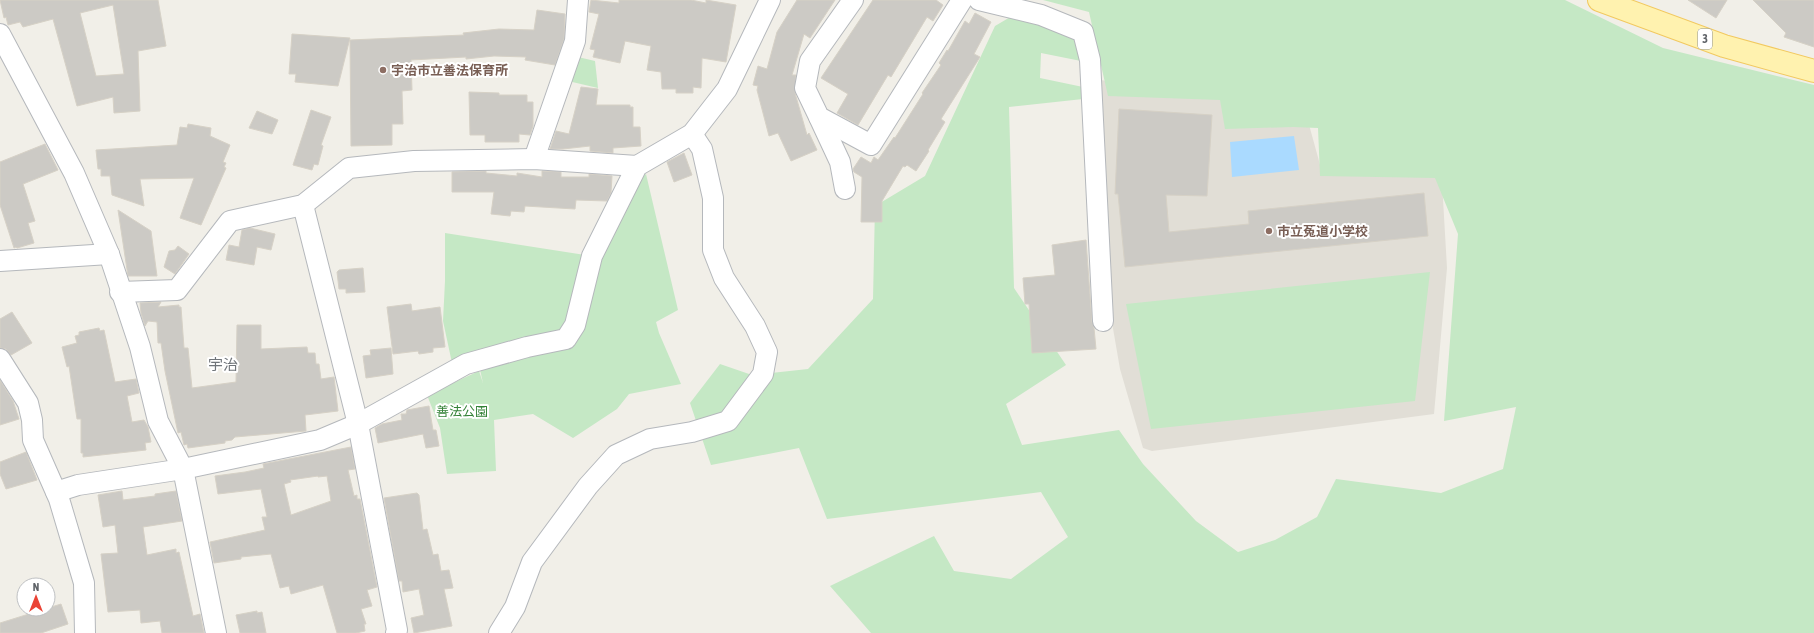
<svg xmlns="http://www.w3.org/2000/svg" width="1814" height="633" font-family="'Asap Condensed','Noto Sans JP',sans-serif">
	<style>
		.education { fill: #e1ded6 }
		.green { fill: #c5e8c5 }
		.water { fill: #aadaff }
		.building { fill: #cccac5; stroke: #d6d1c6; fill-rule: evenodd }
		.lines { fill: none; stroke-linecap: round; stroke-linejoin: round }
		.minor-casing { stroke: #b5b8bc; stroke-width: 22 }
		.major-casing { stroke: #f2c960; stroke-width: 24 }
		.minor { stroke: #fff; stroke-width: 20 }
		.major { stroke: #fff2af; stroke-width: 22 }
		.education-dot { fill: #8d6e63; stroke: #fff; stroke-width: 1.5 }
		.labels { text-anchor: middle; stroke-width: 4; stroke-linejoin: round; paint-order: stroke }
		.shield { fill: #fff; stroke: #8f9295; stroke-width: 1 }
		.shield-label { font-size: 12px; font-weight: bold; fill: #5f6368 }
		.education-label { font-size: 13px; font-weight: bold; fill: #785e54; stroke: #fff; text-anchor: start }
		.park-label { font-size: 13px; fill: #348238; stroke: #fff }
		.quarter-label { font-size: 15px; fill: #70757a; stroke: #fff }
	</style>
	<rect width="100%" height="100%" fill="#f1efe8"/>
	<!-- education -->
	<polygon class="education" points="1100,80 1225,96 1308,121 1322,172 1441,165 1447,268 1434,414 1152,451 1143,448 1120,369 1110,311"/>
	<!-- green -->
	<g class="green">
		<polygon points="1043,0 1565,0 1663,48 1814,85 1814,633 871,633 830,586 934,536 954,571 1011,579 1068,537 1041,492 827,519 799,448 711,465 690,403 720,364 752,375 808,369 873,299 875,206 925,176 995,26 1012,16 1075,37 1081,61 1041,53 1040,78 1083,87 1083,99 1009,107 1014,288 1066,365 1006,404 1022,445 1119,430 1143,464 1196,521 1238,552 1275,540 1317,517 1336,479 1441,493 1503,469 1516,407 1444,421 1458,234 1435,178 1320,176 1318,128 1293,127 1225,129 1220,100 1108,96 1089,12"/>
		<polygon points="578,57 595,61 598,88 568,81"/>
		<polygon points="646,174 678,310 656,322 659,333 681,384 629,394 617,409 573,438 533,414 494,420 496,471 447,474 440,428 427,395 479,371 483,383 479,365 563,344 597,258 636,182"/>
		<polygon points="445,233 585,255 567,327 560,337 452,363 443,321 445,281"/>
		<polygon points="1430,272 1415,401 1151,429 1126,304"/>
	</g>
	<!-- water -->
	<polygon class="water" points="1294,136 1299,170 1232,177 1230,142"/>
	<!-- building -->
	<g class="building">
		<path d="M0 0H158L166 46 138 51 140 111 114 113 113 97 77 106 53 19 23 27 20 22 8 25 6 17 4 18ZM113 5 124 74 96 76 80 13Z"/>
		<polygon points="591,0 619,3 619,0 691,0 706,3 706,0 736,5 726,62 702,58 701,88 693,87 693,93 676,93 676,89 662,89 661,72 647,70 651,46 625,41 620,63 593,57 595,50 590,49 599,14 589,12"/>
		<polygon points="797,0 835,0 810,38 804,34 792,75 796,75 795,93 807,135 809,133 817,150 791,161 778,133 769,136 757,90 758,86 753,85 758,66 767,69 777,32"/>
		<polygon points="873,0 936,0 943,5 933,21 927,17 891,77 888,75 858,125 837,113 848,94 821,78"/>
		<polygon points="1688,0 1727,0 1716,18"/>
		<polygon points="1753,0 1814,0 1814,47 1784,37 1786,33"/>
		<polygon points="537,10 565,14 564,39 555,65 525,60 526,57 494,56 466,59 466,57 411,60 412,90 402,91 403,124 392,124 392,145 351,146 350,40 464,35 463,33 499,29 534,30"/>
		<polygon points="975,13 991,22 974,54 980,57 941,119 945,122 928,150 929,151 916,171 907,165 905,167 903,166 882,201 882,222 861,222 862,177 854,172 853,169 861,157 871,163 874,157 878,160 894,137 895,138 923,94 922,93 941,65 939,63 947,50 948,51 965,21 969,24"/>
		<polygon points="292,34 350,38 338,86 295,82 296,74 289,74"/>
		<polygon points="581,87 598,89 596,105 630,105 630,107 633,107 633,127 640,127 641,146 613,148 613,153 590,151 590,146 563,149 550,149 556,131 569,134"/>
		<polygon points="469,92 499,93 499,95 527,95 527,102 533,102 533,126 530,135 519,134 519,142 485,142 485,135 470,135"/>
		<polygon points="1119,109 1212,115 1207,196 1166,195 1169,232 1249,224 1248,211 1424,193 1428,236 1125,267 1118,194 1115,194"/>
		<polygon points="311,110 331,117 321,145 323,146 318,165 314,164 312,170 293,165"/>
		<polygon points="257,111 278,120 272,134 249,128"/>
		<polygon points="188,124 211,128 210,136 230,145 223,162 226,163 224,167 226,168 201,225 180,218 194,178 140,179 144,206 112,195 110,176 101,176 101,169 98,169 96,150 177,145 180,127 187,128"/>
		<polygon points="45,144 58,170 23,184 35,221 28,223 34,243 17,248 16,247 14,248 0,205 0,162"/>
		<polygon points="684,153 692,175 674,182 667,162"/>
		<polygon points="486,171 486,173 517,176 517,173 542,177 542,171 561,172 561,177 589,177 589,174 612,176 611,193 607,201 576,200 575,209 525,206 524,212 511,211 510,216 491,214 494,192 452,192 452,172"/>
		<polygon points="118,210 151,231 157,276 128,276"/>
		<polygon points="250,228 275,234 271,250 257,247 254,265 226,260 229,245 239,247 242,230"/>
		<polygon points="1086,240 1092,322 1094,328 1096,349 1032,353 1029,304 1025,304 1023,278 1055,275 1052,245"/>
		<polygon points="178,246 189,254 175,274 164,267 169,251 175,250"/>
		<polygon points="363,268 365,292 346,293 346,289 339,289 337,272 339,270"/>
		<polygon points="161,302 158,307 179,305 179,307 181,307 184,348 188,348 192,388 236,382 237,325 261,325 261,349 307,347 308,353 315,353 316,364 319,364 321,379 334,377 338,411 305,415 306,431 235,437 232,440 225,441 225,443 188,448 187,444 184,445 181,432 178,433 165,371 161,343 158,343 157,322 148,321 145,326 141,313 140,303"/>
		<polygon points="411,304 412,311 440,307 445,347 433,348 433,352 419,354 418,351 393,354 387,307"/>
		<polygon points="12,312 32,343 11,355 6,349 0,348 0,319"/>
		<polygon points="99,328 100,331 104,330 115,382 136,379 139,393 127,396 132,422 144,420 148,427 151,442 145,443 146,450 83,457 83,453 81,453 81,419 77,419 69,366 67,367 62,347 77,343 75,336 79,335 79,332"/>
		<polygon points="391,348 393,374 366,378 363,356 371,355 370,350"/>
		<polygon points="0,380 13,401 19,419 0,425"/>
		<polygon points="429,406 433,430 436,430 439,446 426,448 423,434 378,443 375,428 382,424 402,420 401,414 406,414 407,410"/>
		<path d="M351 447 355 469 348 470 354 496 357 495V499H360L377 587 367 590 372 606 361 609 366 624H364L365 631 356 633H337L323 585 291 594 289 586 280 588 271 554 241 557V559L214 563 210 542 265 530 262 517H267L261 489 218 494 215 476 245 472 264 468 263 464ZM318 476V477L327 476 331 501 291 515 284 484 291 482 290 480Z"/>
		<polygon points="26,452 37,480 6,489 0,474 0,462"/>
		<polygon points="122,491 123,500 155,496 155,494 176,491 182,521 143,527 147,555 176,549 176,553 179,552 193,616 200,614 204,633 162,633 160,621 141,623 140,610 108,612 101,554 118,553 115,525 103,527 98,495"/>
		<polygon points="417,493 419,495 423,530 427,529 433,555 438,554 441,571 449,570 453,588 444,589 452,626 414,633 411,618 424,615 419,589 403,592 402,581 399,581 384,498"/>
		<polygon points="61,604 68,624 41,633 0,633 0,623"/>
		<polygon points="257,611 257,613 262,612 266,633 240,633 236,615"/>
	</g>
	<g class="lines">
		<defs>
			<g id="minor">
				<polyline points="853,0 810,61 805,88 819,117 871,145 962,0"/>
				<polyline points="979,0 1041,15 1083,32 1090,60 1103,321"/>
				<polyline points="0,34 74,173 109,254 140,347 158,421 183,469 216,633"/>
				<polyline points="819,117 840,162 845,189"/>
				<polyline points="534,159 575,41 578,0"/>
				<polyline points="303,205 358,424 397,630 396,633"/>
				<polyline points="0,261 109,254"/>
				<polyline points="120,292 177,290 230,221 303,205 349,168 414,161 534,159 637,166"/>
				<polyline points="0,359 28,403 32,420 33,440 59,499 84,583 85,633"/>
				<polyline points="56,492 78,485 183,469 320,440 358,424 466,364 527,347 566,339 575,325 592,256 637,166 692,134 727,89 770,0"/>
				<polyline points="499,633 515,607 532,562 588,486 616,455 650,439 692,432 728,421 763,374 767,352 755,326 724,278 713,250 713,198 702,149 692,134"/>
			</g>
			<polyline id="major" points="1599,0 1724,46 1814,71"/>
		</defs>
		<!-- minor casing -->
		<use href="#minor" class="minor-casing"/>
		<!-- major casing -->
		<use href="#major" class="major-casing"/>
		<!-- minor -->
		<use href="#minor" class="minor"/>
		<!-- major -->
		<use href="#major" class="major"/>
	</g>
	<!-- markers -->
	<g class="education-dot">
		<circle cx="383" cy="70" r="4"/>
		<circle cx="1269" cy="231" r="4"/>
	</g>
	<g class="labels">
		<!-- shield labels -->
		<rect class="shield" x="1698" y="29" width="14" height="20" rx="3"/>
		<g class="shield-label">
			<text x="1705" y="43">3</text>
		</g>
		<!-- education labels -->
		<g class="education-label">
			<text x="391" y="75">宇治市立善法保育所</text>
			<text x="1277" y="236">市立菟道小学校</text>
		</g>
		<!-- park labels -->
		<g class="park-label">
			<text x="462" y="416">善法公園</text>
		</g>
		<!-- quarter labels -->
		<g class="quarter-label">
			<text x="223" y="370">宇治</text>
		</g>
	</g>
	<!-- north arrow -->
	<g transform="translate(36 597)"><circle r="19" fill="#ffffff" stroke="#bfc1c3"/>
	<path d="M0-3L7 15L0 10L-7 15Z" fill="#ea4335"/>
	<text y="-6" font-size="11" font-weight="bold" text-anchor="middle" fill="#5f6368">N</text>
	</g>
</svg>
